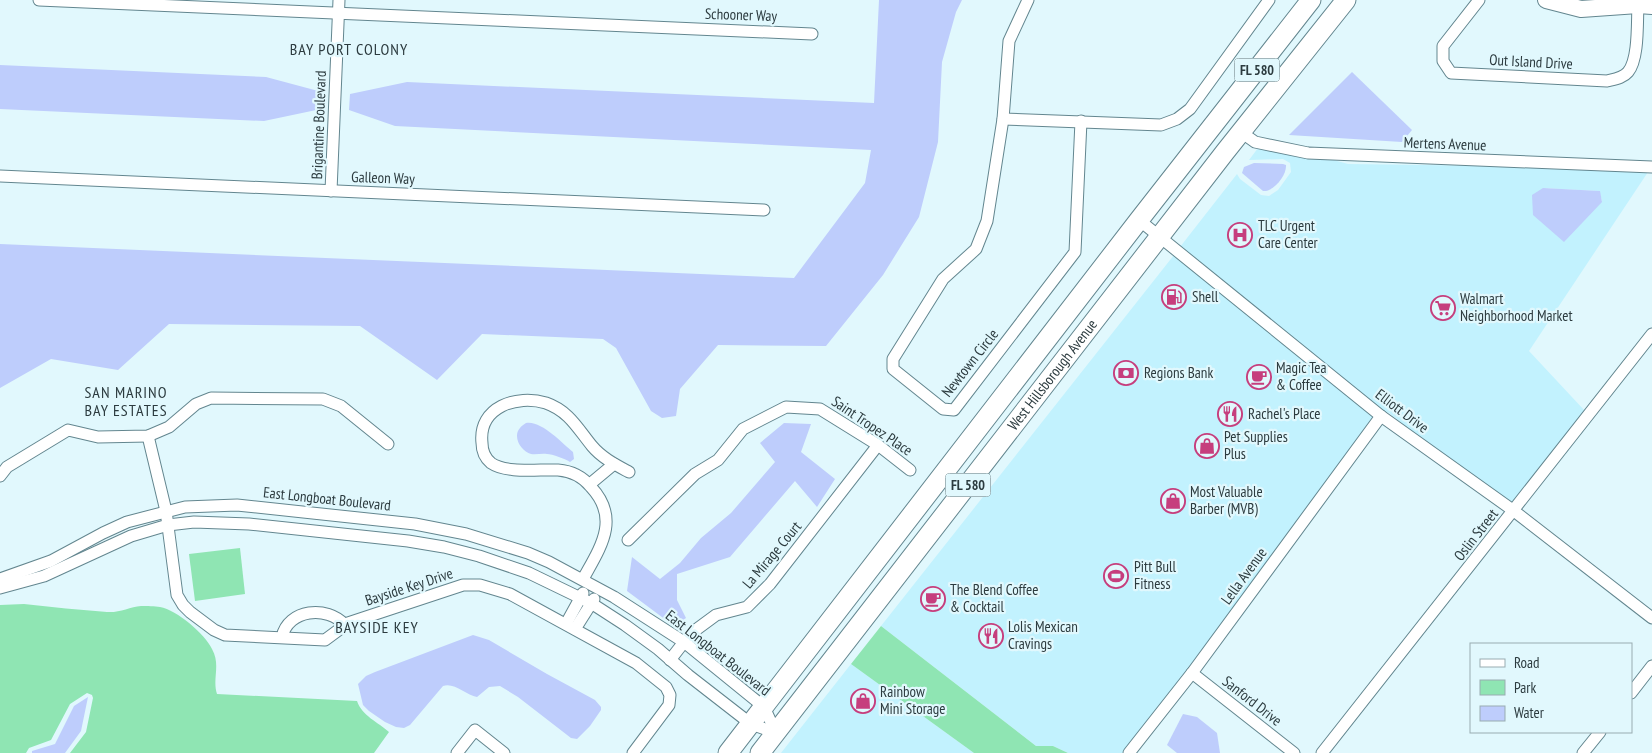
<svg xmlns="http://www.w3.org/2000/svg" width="1652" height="753" font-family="'PT Sans Narrow',sans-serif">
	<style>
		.built { fill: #c2f2fe; fill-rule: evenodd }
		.green { fill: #8fe5b3 }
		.water { fill: #becdfc }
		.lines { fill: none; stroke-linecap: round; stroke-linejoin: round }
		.street-casing { stroke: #63868f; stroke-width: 13 }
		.secondary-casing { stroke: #63868f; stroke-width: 18 }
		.primary-casing { stroke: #63868f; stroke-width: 21 }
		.street { stroke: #fff; stroke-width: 11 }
		.secondary { stroke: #fff; stroke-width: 16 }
		.primary { stroke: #fff; stroke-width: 19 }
		.labels { text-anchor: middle; stroke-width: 4.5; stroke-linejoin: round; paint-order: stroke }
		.shield { fill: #e1f8fd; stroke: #627478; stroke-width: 1 }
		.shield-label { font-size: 14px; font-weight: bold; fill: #2c3b3f }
		.street-label { font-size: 15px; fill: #2c3b3f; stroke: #e1f8fd }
		.poi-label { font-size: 15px; fill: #2c3b3f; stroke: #e1f8fd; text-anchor: start }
		.neighbourhood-label { font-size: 16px; letter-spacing: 1px; fill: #2c3b3f; stroke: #e1f8fd }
	</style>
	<rect width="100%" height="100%" fill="#e1f8fd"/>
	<!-- built -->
	<g class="built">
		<path d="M1258 148 1330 159 1348 164 1494 166 1648 172 1529 351 1585 411 1512 504 1418 436 1389 413 1385 412 1180 247 1237 174 1240 179 1261 195 1269 196 1278 190 1291 172 1290 163 1283 159 1249 160ZM1543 188 1599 191 1602 201Z"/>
		<polygon points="1174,255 1374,416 1187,670 1122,753 1068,753 1053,746 1036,746 881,626"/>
		<polygon points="851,664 974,753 781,753"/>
	</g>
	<!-- green -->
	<g class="green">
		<polygon points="240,548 245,594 195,601 189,554"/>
		<path d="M24 604C52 607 80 610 107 612 119 613 130 607 141 606 147 606 155 606 160 607 177 610 205 634 212 649 221 665 212 679 217 694L357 701C362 716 378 722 389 732L374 753H70L86 732 93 698 92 695 87 693 70 704 51 740 29 748 26 753H0V605Z"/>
		<polygon points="881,626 1036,746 1053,746 1068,753 974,753 851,664"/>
	</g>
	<!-- water -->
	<g class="water">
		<polygon points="879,0 962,0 956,12 942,62 938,142 919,217 883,275 826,346 718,345 680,389 676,416 662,418 651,411 616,348 603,339 482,334 437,380 360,326 169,324 118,370 51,359 0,388 0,244 794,278 865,183 871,150 395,126 349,110 350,94 407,82 874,103"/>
		<polygon points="0,65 266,77 322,92 321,109 264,121 0,109"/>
		<polygon points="1352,72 1412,130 1402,142 1289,135"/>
		<path d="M1254 163 1283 164 1286 165C1287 175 1274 192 1263 191L1242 173 1244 167Z"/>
		<polygon points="1543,188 1600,191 1602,202 1564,242 1533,215 1532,195"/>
		<path d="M526 423C541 420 562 443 573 452L574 459 570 462C566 459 552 454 547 454 542 453 536 455 531 454 524 452 517 444 517 436 517 430 521 426 526 423Z"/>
		<polygon points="784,423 811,424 801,452 835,479 817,507 795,481 730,557 677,574 677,600 686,618 674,626 627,591 632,557 660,579 680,563 701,538 731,513 775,462 760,443"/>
		<path d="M473 635 489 640 547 674 595 700 601 707V710L590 726 577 739 571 738 518 697 500 686 489 687 477 697C466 695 454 682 443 686L410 725 404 728 396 727 385 722 369 711 363 705 358 684 366 676 375 672Z"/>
		<polygon points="88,697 81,731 65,753 32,753 32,751 55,744 74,706"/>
		<polygon points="1183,714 1197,717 1217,733 1220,753 1177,753 1167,745"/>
	</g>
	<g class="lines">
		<defs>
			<g id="street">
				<polyline points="39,0 812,34"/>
				<polyline points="1028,0 1009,41 1003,119 987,221 976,249 943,279 893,359 893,369 943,409 954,410 1075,252 1081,121"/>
				<path d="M1479 0 1443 46V61L1451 73 1607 81C1615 79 1623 78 1628 72 1639 59 1637 22 1638 5"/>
				<polyline points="1003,119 1161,125 1177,119 1190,109 1269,0"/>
				<polyline points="1241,132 1255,142 1308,153 1652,167"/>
				<polyline points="0,176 764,210"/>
				<polyline points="331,191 339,0"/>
				<polyline points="1139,220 1381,416 1514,511 1652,618"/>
				<polyline points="148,436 166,511 177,595 183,605 190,612 214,630 225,635 325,640 348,623 463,585 480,585 510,594 636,663 666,687 670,695 669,705 633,753"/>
				<polyline points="0,476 7,467 68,430 98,437 148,436 169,427 196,404 211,398 323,399 341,406 388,444"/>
				<polyline points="590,484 614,464"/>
				<polyline points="628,540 695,474 718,460 743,429 786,407 820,409 878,445 910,470"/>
				<polyline points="0,579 51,561 103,533 127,522 185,507 237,505 415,524 466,534 528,553 549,562 614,597 684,642 764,707 776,733"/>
				<path d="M583 579C600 548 621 519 591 487 583 477 571 471 558 470 539 469 507 474 491 463 485 458 482 450 482 443 478 407 517 394 546 403 569 411 578 429 592 446 602 458 616 465 629 472"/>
				<polyline points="0,588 44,576 131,536 168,525 194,522 249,524 408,541 444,547 479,556 529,573 591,603 625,625 658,649 688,675 751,724 776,733"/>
				<polyline points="566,624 583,593"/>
				<polyline points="575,629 594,599"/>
				<path d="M282 637C288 609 327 605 345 625"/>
				<polyline points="670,660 684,642 697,629 716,615 747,607 770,584 878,445"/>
				<polyline points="1192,673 1294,753"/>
				<polyline points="1631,693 1652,666"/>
				<polyline points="457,753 475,730 504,753"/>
				<polyline points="1129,753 1192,673 1381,416"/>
				<polyline points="1322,753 1652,334"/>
				<polyline points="1583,753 1600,732"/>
			</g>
			<polyline id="secondary" points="1546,0 1581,9 1638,5 1652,6"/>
			<g id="primary">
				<polyline points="728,753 1139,220 1311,0"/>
				<path id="s1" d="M760 753 1225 152 1346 0"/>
			</g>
		</defs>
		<!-- street casing -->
		<use href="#street" class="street-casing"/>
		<!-- secondary casing -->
		<use href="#secondary" class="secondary-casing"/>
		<!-- primary casing -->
		<use href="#primary" class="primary-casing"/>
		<!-- street -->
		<use href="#street" class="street"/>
		<!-- secondary -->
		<use href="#secondary" class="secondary"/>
		<!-- primary -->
		<use href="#primary" class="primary"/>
	</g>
	<!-- icons -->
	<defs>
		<symbol id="hospital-ring" viewBox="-11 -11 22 22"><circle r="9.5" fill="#e1f8fd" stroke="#c63e7d" stroke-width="1.5"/><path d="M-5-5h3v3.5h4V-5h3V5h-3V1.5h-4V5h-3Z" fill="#c63e7d"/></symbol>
		<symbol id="fuel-ring" viewBox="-11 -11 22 22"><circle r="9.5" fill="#e1f8fd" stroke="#c63e7d" stroke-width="1.5"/><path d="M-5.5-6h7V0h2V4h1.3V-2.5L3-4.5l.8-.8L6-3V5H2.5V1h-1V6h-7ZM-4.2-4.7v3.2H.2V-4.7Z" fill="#c63e7d"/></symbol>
		<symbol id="supermarket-ring" viewBox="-11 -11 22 22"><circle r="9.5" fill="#e1f8fd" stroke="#c63e7d" stroke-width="1.5"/><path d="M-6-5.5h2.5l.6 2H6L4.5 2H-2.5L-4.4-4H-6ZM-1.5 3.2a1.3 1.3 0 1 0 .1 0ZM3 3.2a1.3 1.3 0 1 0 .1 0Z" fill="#c63e7d"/></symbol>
		<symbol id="bank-ring" viewBox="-11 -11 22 22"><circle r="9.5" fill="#e1f8fd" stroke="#c63e7d" stroke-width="1.5"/><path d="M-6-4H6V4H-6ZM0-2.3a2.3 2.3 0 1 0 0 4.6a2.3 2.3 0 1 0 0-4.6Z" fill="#c63e7d"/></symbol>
		<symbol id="cafe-ring" viewBox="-11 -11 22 22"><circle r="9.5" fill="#e1f8fd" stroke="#c63e7d" stroke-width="1.5"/><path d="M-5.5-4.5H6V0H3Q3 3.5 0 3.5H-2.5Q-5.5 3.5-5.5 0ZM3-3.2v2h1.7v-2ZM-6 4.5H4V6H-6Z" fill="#c63e7d"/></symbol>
		<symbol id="restaurant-ring" viewBox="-11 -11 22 22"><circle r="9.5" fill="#e1f8fd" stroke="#c63e7d" stroke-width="1.5"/><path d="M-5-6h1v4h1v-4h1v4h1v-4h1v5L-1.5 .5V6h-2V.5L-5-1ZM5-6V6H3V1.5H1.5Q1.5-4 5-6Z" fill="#c63e7d"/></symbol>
		<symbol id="shop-ring" viewBox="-11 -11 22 22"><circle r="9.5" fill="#e1f8fd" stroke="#c63e7d" stroke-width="1.5"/><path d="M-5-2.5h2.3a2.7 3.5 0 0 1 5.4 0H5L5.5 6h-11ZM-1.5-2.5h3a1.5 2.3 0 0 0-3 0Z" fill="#c63e7d"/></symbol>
		<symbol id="stadium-ring" viewBox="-11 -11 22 22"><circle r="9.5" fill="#e1f8fd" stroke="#c63e7d" stroke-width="1.5"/><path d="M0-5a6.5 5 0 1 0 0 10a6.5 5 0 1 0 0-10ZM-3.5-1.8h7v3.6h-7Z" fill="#c63e7d"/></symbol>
	</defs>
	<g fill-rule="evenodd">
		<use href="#hospital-ring" x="1226" y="221" width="28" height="28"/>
		<use href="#fuel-ring" x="1160" y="283" width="28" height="28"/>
		<use href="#supermarket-ring" x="1429" y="294" width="28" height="28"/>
		<use href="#bank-ring" x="1112" y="359" width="28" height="28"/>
		<use href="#cafe-ring" x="1245" y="363" width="28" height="28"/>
		<use href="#restaurant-ring" x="1216" y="400" width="28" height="28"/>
		<use href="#shop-ring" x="1193" y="432" width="28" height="28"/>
		<use href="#shop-ring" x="1159" y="487" width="28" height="28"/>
		<use href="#stadium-ring" x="1102" y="562" width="28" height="28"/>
		<use href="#cafe-ring" x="919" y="585" width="28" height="28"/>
		<use href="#restaurant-ring" x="977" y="622" width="28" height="28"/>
		<use href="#shop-ring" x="849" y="687" width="28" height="28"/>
	</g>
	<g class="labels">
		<!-- shield labels -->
		<g class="shield">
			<rect x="1234.5" y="58.5" width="45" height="23" rx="4"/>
			<rect x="945.5" y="473.5" width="45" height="23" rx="4"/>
		</g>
		<g class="shield-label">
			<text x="1257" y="75">FL 580</text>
			<text x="968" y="490">FL 580</text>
		</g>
		<!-- street labels -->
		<g class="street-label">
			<text transform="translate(741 15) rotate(2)" y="5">Schooner Way</text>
			<text transform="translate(1531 62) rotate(3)" y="5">Out Island Drive</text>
			<text transform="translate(319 125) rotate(-88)" y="5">Brigantine Boulevard</text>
			<text transform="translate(1445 144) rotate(2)" y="5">Mertens Avenue</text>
			<text transform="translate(383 178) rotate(2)" y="5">Galleon Way</text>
			<text transform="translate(970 363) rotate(-52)" y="5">Newtown Circle</text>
			<text dy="5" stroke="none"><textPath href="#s1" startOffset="478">West Hillsborough Avenue</textPath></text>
			<text transform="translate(1402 411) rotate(37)" y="5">Elliott Drive</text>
			<text transform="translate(872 426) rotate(34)" y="5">Saint Tropez Place</text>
			<text transform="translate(327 499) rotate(6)" y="5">East Longboat Boulevard</text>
			<text transform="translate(1476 535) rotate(-52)" y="5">Oslin Street</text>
			<text transform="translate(772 555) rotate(-50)" y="5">La Mirage Court</text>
			<text transform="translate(1244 576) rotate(-54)" y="5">Lella Avenue</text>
			<text transform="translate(409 587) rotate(-18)" y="5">Bayside Key Drive</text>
			<text transform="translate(718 653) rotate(38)" y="5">East Longboat Boulevard</text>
			<text transform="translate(1252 701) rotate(38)" y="5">Sanford Drive</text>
		</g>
		<!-- poi labels -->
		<g class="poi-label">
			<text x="1258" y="231">TLC Urgent<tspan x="1258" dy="17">Care Center</tspan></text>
			<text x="1192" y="302">Shell</text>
			<text x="1460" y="304">Walmart<tspan x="1460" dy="17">Neighborhood Market</tspan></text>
			<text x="1276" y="373">Magic Tea<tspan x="1276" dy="17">&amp; Coffee</tspan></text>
			<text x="1144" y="378">Regions Bank</text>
			<text x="1248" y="419">Rachel's Place</text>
			<text x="1224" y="442">Pet Supplies<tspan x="1224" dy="17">Plus</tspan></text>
			<text x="1190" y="497">Most Valuable<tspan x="1190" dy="17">Barber (MVB)</tspan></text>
			<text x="1134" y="572">Pitt Bull<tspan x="1134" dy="17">Fitness</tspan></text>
			<text x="950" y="595">The Blend Coffee<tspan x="950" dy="17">&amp; Cocktail</tspan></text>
			<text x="1008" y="632">Lolis Mexican<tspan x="1008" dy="17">Cravings</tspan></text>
			<text x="880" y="697">Rainbow<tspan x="880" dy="17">Mini Storage</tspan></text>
		</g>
		<!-- neighbourhood labels -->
		<g class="neighbourhood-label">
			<text x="349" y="55">BAY PORT COLONY</text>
			<text x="126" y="398">SAN MARINO<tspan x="126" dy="18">BAY ESTATES</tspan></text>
			<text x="377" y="633">BAYSIDE KEY</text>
		</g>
	</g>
	<!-- legend -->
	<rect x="1470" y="643" width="162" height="90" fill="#e1f8fd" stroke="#99acb1"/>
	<rect x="1480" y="659" width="25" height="8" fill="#ffffff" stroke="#99acb1"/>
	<text x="1514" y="668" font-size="15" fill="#2c3b3f">Road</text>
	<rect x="1480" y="680" width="25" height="15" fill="#8fe5b3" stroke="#99acb1"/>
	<text x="1514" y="693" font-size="15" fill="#2c3b3f">Park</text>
	<rect x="1480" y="706" width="25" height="15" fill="#becdfc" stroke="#99acb1"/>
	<text x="1514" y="718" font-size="15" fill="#2c3b3f">Water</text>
</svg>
